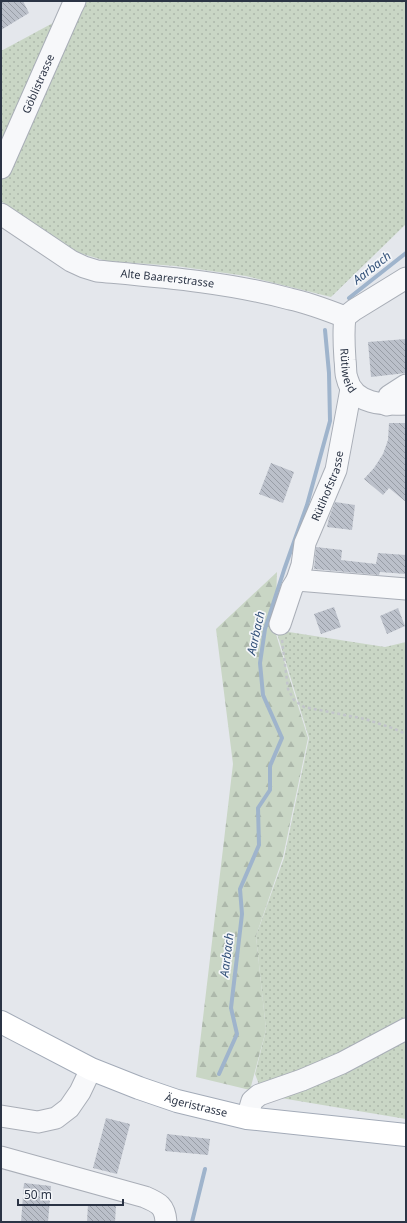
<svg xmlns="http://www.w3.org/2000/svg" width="407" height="1223" font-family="'Noto Sans',sans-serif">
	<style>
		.grass { fill: url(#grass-dots) }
		.forest { fill: url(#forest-firs) }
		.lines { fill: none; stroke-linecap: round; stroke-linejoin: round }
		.stream { stroke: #9fb4cc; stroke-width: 4 }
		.building { fill: url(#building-back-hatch) }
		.minor-casing { stroke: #a9aeb7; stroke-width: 23 }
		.major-casing { stroke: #a3abb8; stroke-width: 24 }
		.path { stroke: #c2c5cb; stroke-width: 2.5; stroke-dasharray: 3 3; stroke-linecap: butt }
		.minor { stroke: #f7f8fa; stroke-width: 21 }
		.major { stroke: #fff; stroke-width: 22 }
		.labels { text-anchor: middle; stroke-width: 3.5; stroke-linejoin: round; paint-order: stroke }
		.street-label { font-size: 11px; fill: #2b3445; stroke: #f4f6f9 }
		.water-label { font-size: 12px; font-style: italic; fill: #34527a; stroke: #f4f6f9 }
	</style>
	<defs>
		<pattern id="grass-dots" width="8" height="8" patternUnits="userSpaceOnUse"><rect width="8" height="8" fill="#c9d6c5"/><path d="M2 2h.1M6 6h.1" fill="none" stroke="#adb8ab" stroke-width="1.8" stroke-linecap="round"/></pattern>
		<pattern id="forest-firs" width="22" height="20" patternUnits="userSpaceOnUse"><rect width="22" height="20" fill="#c9d6c5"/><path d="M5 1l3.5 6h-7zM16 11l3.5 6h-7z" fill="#adb8ab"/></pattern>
		<pattern id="building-back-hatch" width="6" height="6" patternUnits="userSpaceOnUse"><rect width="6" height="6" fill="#bbc0ca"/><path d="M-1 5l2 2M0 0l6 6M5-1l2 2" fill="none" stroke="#989da6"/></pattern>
	</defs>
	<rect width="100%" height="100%" fill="#e4e7ec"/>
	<!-- grass -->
	<g class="grass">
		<polygon points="84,1 406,1 406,224 331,297 246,276 176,266 106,261 73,251 1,201 1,51 77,10"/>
		<polygon points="276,630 385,647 406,642 406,1119 263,1095 255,1074 266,1030 256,936 284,858 309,738"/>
	</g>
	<!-- forest -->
	<polygon class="forest" points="277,572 275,631 308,738 283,857 256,936 266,1030 250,1090 196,1077 233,764 216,629"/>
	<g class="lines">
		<!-- stream -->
		<g class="stream">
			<polyline points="349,298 406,253"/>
			<polyline points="219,1074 237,1034 231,1008 242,914 240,889 259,845 258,808 270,790 270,766 282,738 263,695 260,663 265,629 284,570 307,505 330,421 329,373 325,330"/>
			<polyline points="192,1222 205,1169"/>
		</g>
	</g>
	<!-- building -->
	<g class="building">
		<polygon points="1,1 23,1 29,13 1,30"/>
		<polygon points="406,339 406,373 371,377 368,342"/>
		<polygon points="389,423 406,423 406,502 389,488 383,495 364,479 374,468 383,454 388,440"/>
		<polygon points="271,463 294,472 283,503 259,494"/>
		<polygon points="335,502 355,505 352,530 327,527 329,518"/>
		<polygon points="316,547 342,550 341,560 376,564 378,553 406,555 406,574 380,572 379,575 314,569"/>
		<polygon points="334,607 341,627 321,634 314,614"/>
		<polygon points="398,608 405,626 387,634 380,616"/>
		<polygon points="106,1118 130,1124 117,1174 93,1168"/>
		<polygon points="167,1134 210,1139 208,1155 165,1151"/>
		<polygon points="24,1183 51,1186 48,1222 21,1222"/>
		<polygon points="88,1204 116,1205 115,1222 87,1222"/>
	</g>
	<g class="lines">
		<defs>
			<g id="minor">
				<path id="s1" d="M1 168 72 7 75 1"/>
				<path id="s2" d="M1 214 71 261 84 267 97 271C162 277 227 282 290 299 309 303 327 310 345 317"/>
				<path id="s3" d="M345 317C343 332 344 345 345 360 346 366 345 373 347 378 353 405 385 405 406 404"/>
				<polyline points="345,317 354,310 406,278"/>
				<polyline points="387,405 389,396 406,385"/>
				<polyline points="297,580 406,589"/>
				<path id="s4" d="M280 624 292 588 297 580 302 565 305 543 336 470 351 389"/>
				<polyline points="1,1116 38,1122 56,1118 69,1108 80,1092 91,1069"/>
				<polyline points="247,1118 252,1101 259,1095 302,1080 342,1063 406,1029"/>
				<path d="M1 1157 145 1197C159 1203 165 1206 166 1222"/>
			</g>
			<g id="major">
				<path id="s5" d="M1 1022 91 1069 139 1088 177 1101 247 1118 406 1135"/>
			</g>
		</defs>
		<!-- minor casing -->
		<use href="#minor" class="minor-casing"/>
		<!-- major casing -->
		<use href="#major" class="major-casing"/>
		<!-- path -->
		<polyline class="path" points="282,640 288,689 294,700 304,707 365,719 395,729 406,734"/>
		<!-- minor -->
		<use href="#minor" class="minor"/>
		<!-- major -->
		<use href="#major" class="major"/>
	</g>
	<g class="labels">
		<!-- street labels -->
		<g class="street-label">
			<text dy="4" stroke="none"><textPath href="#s1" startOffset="92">Göblistrasse</textPath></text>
			<text dy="4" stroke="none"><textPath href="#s2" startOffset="183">Alte Baarerstrasse</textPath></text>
			<text dy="4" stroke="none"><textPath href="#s3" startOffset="54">Rütiweid</textPath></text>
			<text dy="4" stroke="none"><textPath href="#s4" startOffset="147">Rütihofstrasse</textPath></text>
			<text dy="4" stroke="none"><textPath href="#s5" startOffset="213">Ägeristrasse</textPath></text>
		</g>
		<!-- water labels -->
		<g class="water-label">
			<text transform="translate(372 268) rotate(-38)" y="4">Aarbach</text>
			<text transform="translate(256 633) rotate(-77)" y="4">Aarbach</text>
			<text transform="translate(227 955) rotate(-83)" y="4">Aarbach</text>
		</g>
	</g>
	<!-- border -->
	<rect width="407" height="1223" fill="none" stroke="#2b3445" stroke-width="4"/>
	<!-- scale -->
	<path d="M18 1199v6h105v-6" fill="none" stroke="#2b3445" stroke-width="2"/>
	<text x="24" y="1199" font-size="12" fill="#2b3445" stroke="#f4f6f9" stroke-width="3" paint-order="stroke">50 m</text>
</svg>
